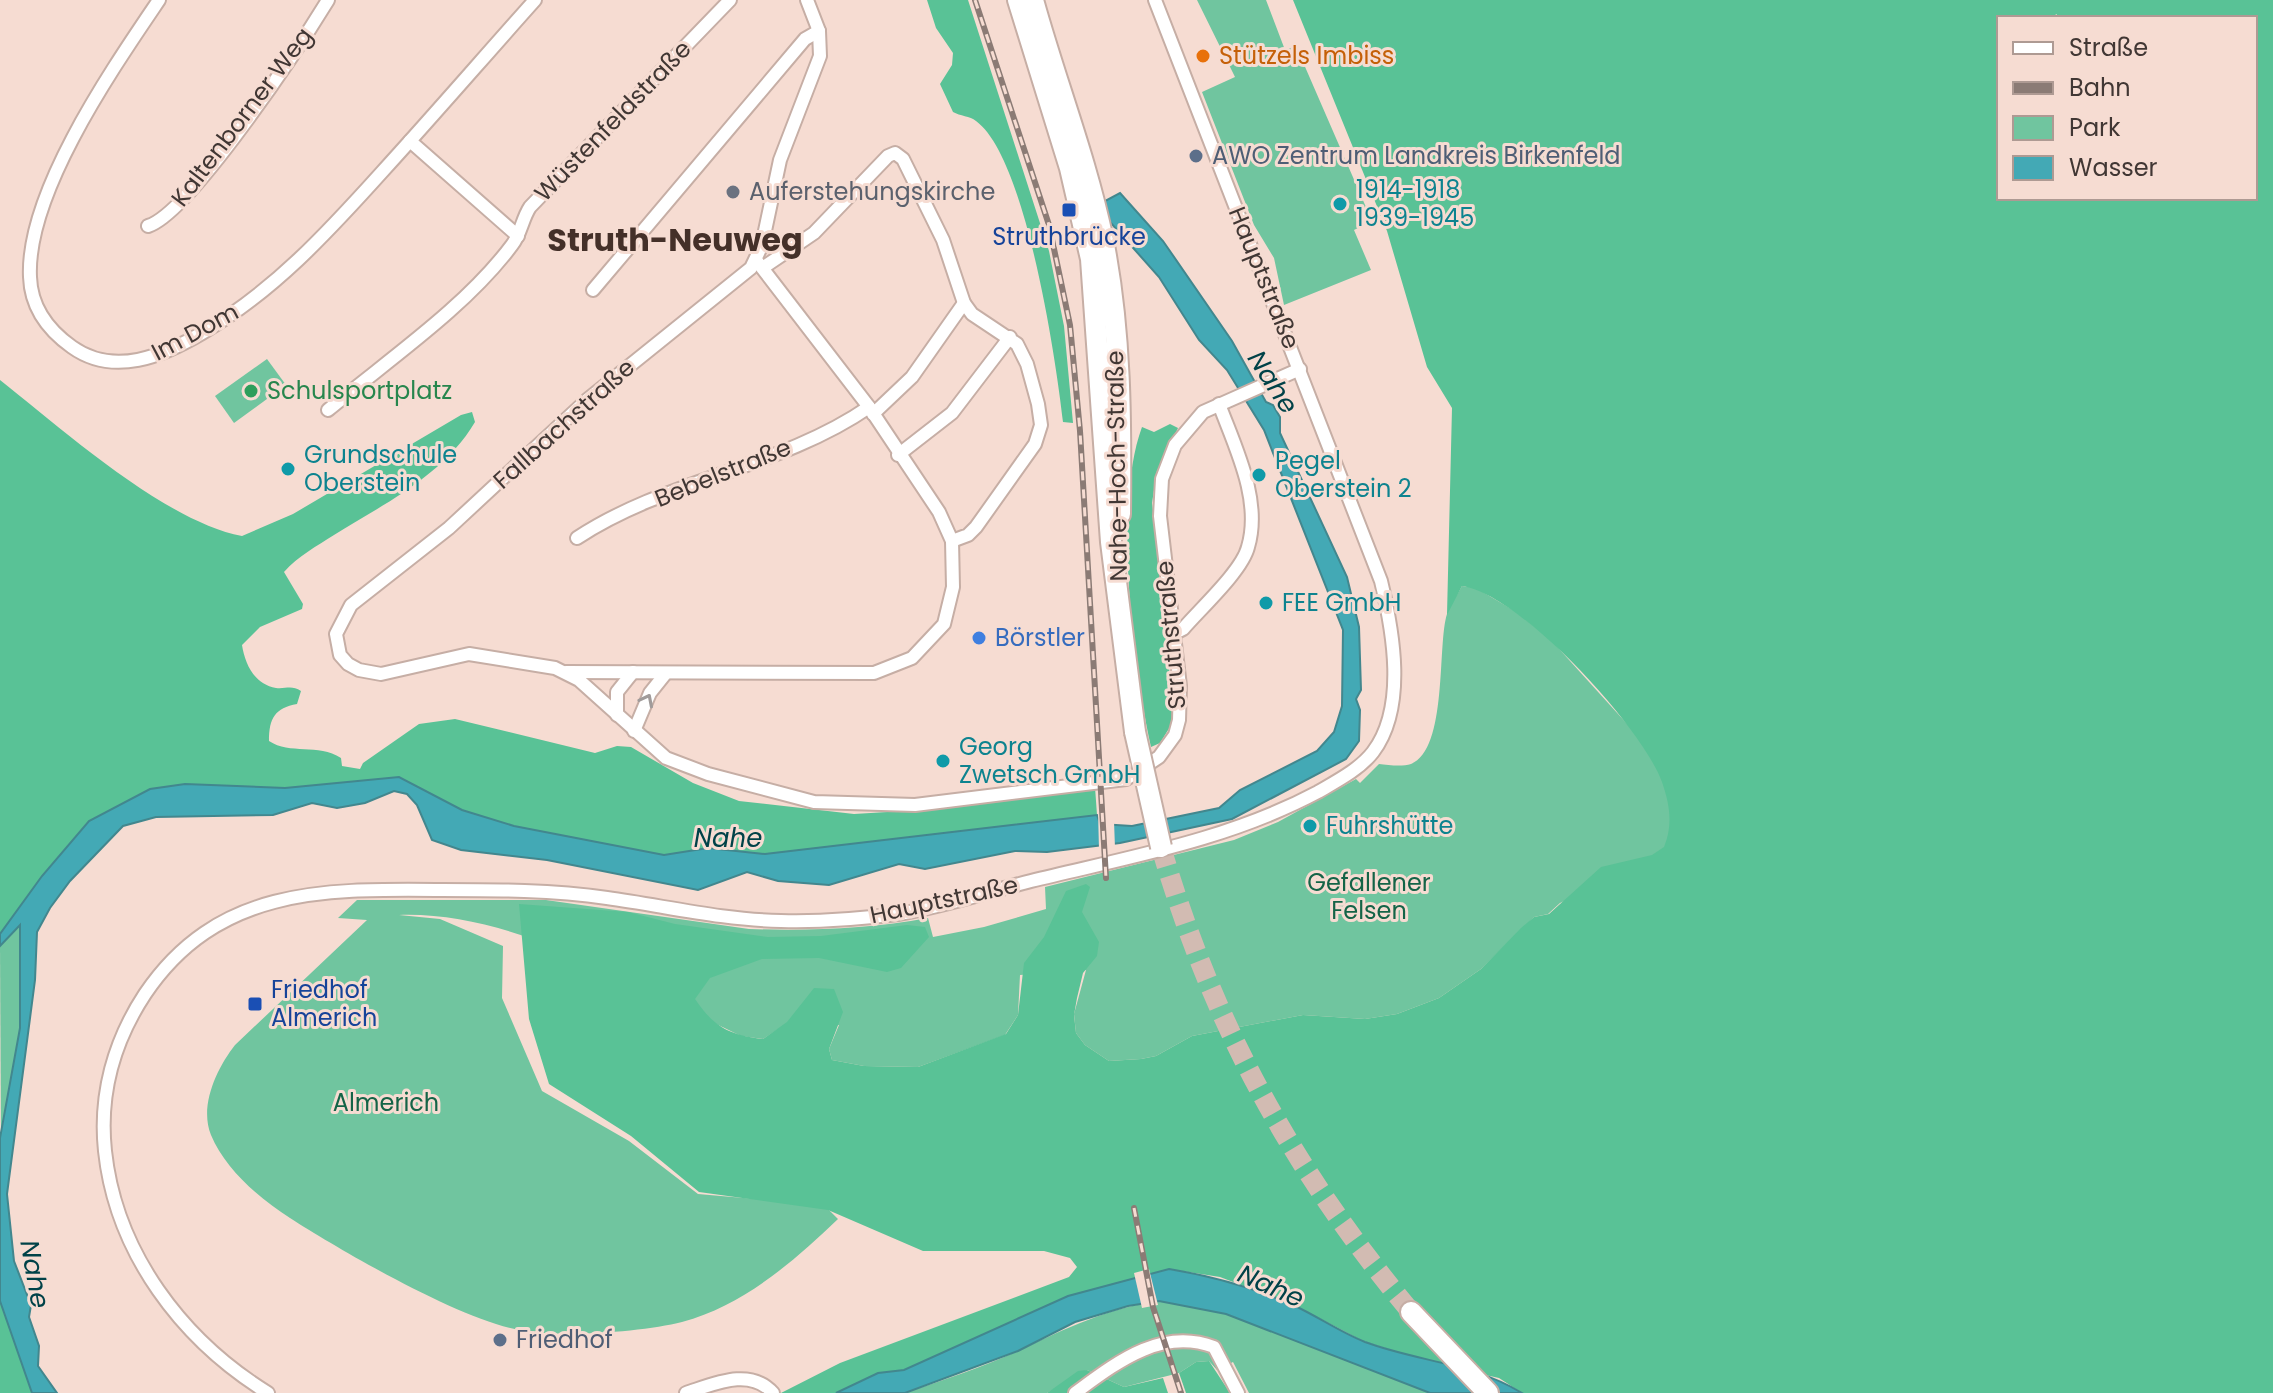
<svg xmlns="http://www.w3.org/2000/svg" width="2273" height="1393" font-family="Poppins,sans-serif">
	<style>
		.green { fill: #70c59f }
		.forest { fill: #59c296; fill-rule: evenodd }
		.water { fill: #43a9b5; stroke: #42878e; stroke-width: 2 }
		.pier { fill: #f6dcd2 }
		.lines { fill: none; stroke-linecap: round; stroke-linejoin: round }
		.primary-tunnel { stroke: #d2bbb2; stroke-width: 20; stroke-dasharray: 20 10; stroke-linecap: butt }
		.minor-casing { stroke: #c6aea5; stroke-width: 16 }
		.primary-casing { stroke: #c6aea5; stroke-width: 24 }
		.minor { stroke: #fff; stroke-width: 12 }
		.primary { stroke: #fff; stroke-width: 20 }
		.rail-casing { stroke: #8b7b75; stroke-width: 6 }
		.rail { stroke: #f6dcd2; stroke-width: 3; stroke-dasharray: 9; stroke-linecap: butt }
		.primary-bridge-casing { stroke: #c6aea5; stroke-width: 24; stroke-linecap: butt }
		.primary-bridge { stroke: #fff; stroke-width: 20 }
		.oneway { stroke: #a09b9a }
		.food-dot { fill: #e8710a; stroke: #f6dcd2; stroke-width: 3 }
		.service-dot { fill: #5c6f8a; stroke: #f6dcd2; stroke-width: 3 }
		.worship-dot { fill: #6b7280; stroke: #f6dcd2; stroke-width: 3 }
		.culture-dot { fill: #0f9aa8; stroke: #f6dcd2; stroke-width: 3 }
		.transit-dot { fill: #1a4fb4; stroke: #f6dcd2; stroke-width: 3 }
		.leisure-dot { fill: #2e9e5b; stroke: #f6dcd2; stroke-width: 3 }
		.shop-dot { fill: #3f7fe0; stroke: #f6dcd2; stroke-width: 3 }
		.labels { text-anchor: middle; stroke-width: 6; stroke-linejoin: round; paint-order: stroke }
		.food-label { font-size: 24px; fill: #c56008; stroke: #f6dcd2; text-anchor: start }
		.street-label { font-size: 24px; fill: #413734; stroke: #f6dcd2 }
		.service-label { font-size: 24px; fill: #4e5e75; stroke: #f6dcd2; text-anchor: start }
		.culture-label { font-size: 24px; fill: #0d838f; stroke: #f6dcd2; text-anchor: start }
		.worship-label { font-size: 24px; fill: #5b616d; stroke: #f6dcd2; text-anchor: start }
		.transit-label { font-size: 24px; fill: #164399; stroke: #f6dcd2 }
		.leisure-label { font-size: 24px; fill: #27864d; stroke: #f6dcd2; text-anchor: start }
		.shop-label { font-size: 24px; fill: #366cbe; stroke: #f6dcd2; text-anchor: start }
		.park-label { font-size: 24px; fill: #146447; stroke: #f6dcd2 }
		.water-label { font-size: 26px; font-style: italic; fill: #004248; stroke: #f6dcd2 }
		.district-label { font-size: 32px; font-weight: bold; fill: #443029; stroke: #f6dcd2 }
	</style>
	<rect width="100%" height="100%" fill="#f6dcd2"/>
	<!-- green -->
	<g class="green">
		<polygon points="1197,0 1266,0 1285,50 1296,46 1372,221 1354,230 1371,270 1284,305 1274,258 1254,225 1202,92 1235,77"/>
		<polygon points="267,359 286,385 234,423 215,396"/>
		<path d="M1462 586 1476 588 1518 613 1551 640 1696 800 1700 837 1560 903 1548 914 1534 917 1481 969 1439 998 1397 1014 1365 1019 1303 1015 1192 1036 1156 1056 1141 1059 1109 1061 1085 1045 1076 1033 1074 1014 1086 970 1020 975 1018 1015 1005 1035 918 1067 864 1066 832 1060 829 1049 839 1025 778 1029 763 1039 741 1036C636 986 516 911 399 915L440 919 503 946 502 998 542 1091 629 1141 698 1194 824 1205 838 1219C793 1262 744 1305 682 1322 643 1332 558 1338 519 1330 459 1319 343 1252 290 1218 260 1199 225 1169 211 1135 199 1106 217 1068 235 1045L367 920 338 918 357 900H546L749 929C808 931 869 929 928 918L933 937 984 927 1046 909 1045 887 1234 840 1278 822 1356 779 1360 783 1379 764C1388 765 1402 767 1411 764 1448 749 1437 645 1447 614 1450 605 1457 595 1462 586Z"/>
		<polygon points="21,924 20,1028 1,1140 0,946"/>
		<path d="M1159 1301 1226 1314 1430 1393H1249L1233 1362 1217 1370 1209 1361 1196 1362 1179 1373 1124 1387 1087 1370 1047 1393H905C943 1380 983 1367 1020 1350 1067 1328 1108 1308 1159 1301Z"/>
	</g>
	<!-- forest -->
	<g class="forest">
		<path d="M927 0H968L1049 251 1064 326 1073 423 1063 422C1056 360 1026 157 976 121 970 116 960 116 953 112L940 84 952 65 953 53 936 28Z"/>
		<path d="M1293 0H2273V1393H1522L1499 1378 1432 1363 1363 1341 1294 1305 1220 1277 1169 1269 1068 1296 904 1370 878 1373 836 1393H781L840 1363 1069 1277 1077 1267 1070 1258 1044 1251H923L828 1210 699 1192 631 1136 549 1084 529 1019 519 904 628 912 675 924 768 937 821 936 907 925 925 927 929 937 901 968 887 972 819 958 762 959 710 978 695 999C714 1027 729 1035 763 1039L787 1022 814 988 834 989 843 1012 829 1049 832 1060 864 1066 918 1067 1006 1034 1018 1015 1024 963 1044 937 1066 891 1086 884 1090 887 1082 912 1099 942 1097 956 1083 973 1077 998 1074 1015 1076 1033 1085 1045 1109 1061 1141 1059 1156 1056 1192 1036 1303 1015 1365 1019 1397 1014 1439 998 1481 969 1521 928 1534 917 1549 914 1601 867 1652 855 1664 847C1673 825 1670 805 1662 782 1642 727 1520 594 1462 586L1447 615 1452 408 1427 367 1387 231ZM2056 14 2061 18H2255V198H1999V18H2054Z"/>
		<path d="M0 380C62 429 166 522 242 536L293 514 461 415 472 412 475 422C444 475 384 504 334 535 317 546 298 556 284 572L303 604 302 609 260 627 242 645C245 664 254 684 276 688 286 689 292 685 301 691L297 704C275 708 269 718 269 741 290 755 318 743 341 758L342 766 360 769 363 763 419 724 455 719 595 753 617 746 631 747 693 783 739 801 854 814 904 811 1095 787 1097 815 765 854 708 848 664 855 514 826 462 810 399 777 285 788 185 784 89 821 42 876 0 934Z"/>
		<path d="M1170 424 1178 428 1157 471 1152 503 1163 583 1173 722 1160 743 1151 747C1133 665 1113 505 1142 427L1154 432Z"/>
		<polygon points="0,1301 32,1393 0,1393"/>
		<polygon points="1209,1361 1230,1393 1186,1393 1179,1373 1196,1362"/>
		<polygon points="1087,1370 1124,1387 1163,1378 1168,1393 1047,1393 1078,1371"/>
	</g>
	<!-- water -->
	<g class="water">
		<polygon points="1120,193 1163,241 1232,341 1266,402 1273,405 1280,417 1280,433 1347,577 1359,627 1361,690 1356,699 1360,710 1359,741 1346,759 1232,819 1120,843 1047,852 1015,851 925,869 899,864 829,885 778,881 747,872 698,890 547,860 461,850 432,840 417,805 407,794 394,791 365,803 337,808 312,803 273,815 156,817 123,826 70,881 50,908 37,932 35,980 7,1194 14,1261 31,1305 29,1317 39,1346 38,1366 57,1393 32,1393 0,1301 0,1138 20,1028 20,925 0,946 0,934 42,876 89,821 150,789 185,784 285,788 399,777 462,810 514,826 664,855 708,848 765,854 1097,815 1100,824 1132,826 1219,808 1240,790 1317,751 1334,732 1342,706 1343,630 1264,430 1227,370 1199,340 1159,277 1110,222 1105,201"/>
		<path d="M1169 1269C1212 1276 1252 1287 1293 1305 1317 1316 1340 1332 1365 1342 1416 1361 1476 1364 1522 1393H1430L1226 1314 1159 1301 1128 1306 1075 1322 1018 1351 905 1393H836L878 1373 904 1370 1068 1296Z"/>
	</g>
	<!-- pier -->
	<g class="pier">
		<polygon points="1098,811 1103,821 1114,821 1115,848 1099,850"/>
		<polygon points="1149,1269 1158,1305 1142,1308 1134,1273"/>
	</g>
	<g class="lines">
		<!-- primary-tunnel -->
		<path class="primary-tunnel" d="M1161 847C1213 1025 1292 1169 1411 1312"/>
		<defs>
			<g id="minor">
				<path d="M159 0C113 68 26 193 30 277 31 307 48 330 72 347 114 377 163 356 202 333 273 292 328 232 382 172 434 115 484 57 535 0"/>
				<polyline points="807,0 819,31 820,56 780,160 762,245 751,268 587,400 449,528 351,605 336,634 340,655 348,664 359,670 381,674 469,654 555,668 579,680 666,758 708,774 814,802 915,805 1126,779 1159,757 1175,735 1179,720 1180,686 1160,516 1162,479 1175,445 1203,412 1300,369"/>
				<polyline points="410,141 518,236"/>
				<path d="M148 226C190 213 301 44 328 0"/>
				<polyline points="764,267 814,233 888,156 895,153 903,159 943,240 964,303 972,314 1017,344 1027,364 1038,404 1041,425 1035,444 976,527 968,535 952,541"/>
				<polyline points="593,290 805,39 819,31"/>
				<path d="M328 410C388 360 466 307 512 245 521 234 522 219 530 207L730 0"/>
				<polyline points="873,414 912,377 964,303"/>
				<polyline points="898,455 952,413 1010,337"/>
				<path d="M577 538C666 479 781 468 869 407"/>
				<path d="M1173 634 1183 629C1200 609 1242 571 1248 547 1262 500 1235 447 1219 404"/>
				<polyline points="566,672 874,673 912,658 944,624 953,587 952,541 939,512 869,407 756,260"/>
				<polyline points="617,715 617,692 633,672"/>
				<polyline points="634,731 650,693 666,673"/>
				<path d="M268 1393C182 1340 116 1253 105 1151 99 1095 114 1041 145 994 218 886 326 889 442 890 497 890 552 890 607 898 665 906 723 920 781 921 820 922 860 919 898 914 943 907 987 892 1031 881 1129 857 1228 840 1318 792 1337 781 1360 769 1373 752 1407 707 1393 631 1381 581L1155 0"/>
				<path d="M686 1393C714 1384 750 1367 773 1393"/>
				<path d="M1075 1393C1116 1363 1161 1327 1214 1347L1238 1393"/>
			</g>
			<g id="primary">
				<polyline points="1018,0 1070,168 1091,259 1111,542 1135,732"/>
				<path d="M1033 0C1055 80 1086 158 1103 240 1121 330 1121 423 1120 514"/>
				<polyline points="1411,1312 1488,1393"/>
			</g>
		</defs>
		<!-- minor casing -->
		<use href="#minor" class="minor-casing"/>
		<!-- primary casing -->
		<use href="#primary" class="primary-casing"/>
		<!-- minor -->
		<use href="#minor" class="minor"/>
		<!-- primary -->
		<use href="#primary" class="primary"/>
		<defs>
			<g id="rail">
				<polyline points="975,0 1049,225 1070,325 1080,431 1106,878"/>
				<polyline points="1134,1208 1153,1307 1181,1393"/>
			</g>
		</defs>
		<!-- rail casing -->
		<use href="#rail" class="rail-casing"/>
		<!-- rail -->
		<use href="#rail" class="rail"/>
		<defs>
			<polyline id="primary-bridge" points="1135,732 1161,847"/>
		</defs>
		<!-- primary-bridge casing -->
		<use href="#primary-bridge" class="primary-bridge-casing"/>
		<!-- primary-bridge -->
		<use href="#primary-bridge" class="primary-bridge"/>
	</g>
	<!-- one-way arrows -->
	<defs><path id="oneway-chevron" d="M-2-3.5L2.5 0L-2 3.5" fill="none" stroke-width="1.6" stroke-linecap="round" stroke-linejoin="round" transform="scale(2)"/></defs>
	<use class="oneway" href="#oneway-chevron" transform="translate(647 700) rotate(-63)"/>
	<!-- markers -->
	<circle class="food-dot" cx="1203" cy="56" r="8"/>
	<g class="service-dot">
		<circle cx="1196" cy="156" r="8"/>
		<circle cx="500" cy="1340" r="8"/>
	</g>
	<circle class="worship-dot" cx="733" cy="192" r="8"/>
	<g class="culture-dot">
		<circle cx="1340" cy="204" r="8"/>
		<circle cx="288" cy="469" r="8"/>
		<circle cx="1259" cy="475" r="8"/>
		<circle cx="1266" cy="603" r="8"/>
		<circle cx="943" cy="761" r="8"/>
		<circle cx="1310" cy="826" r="8"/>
	</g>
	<g class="transit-dot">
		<rect x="1061" y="202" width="16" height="16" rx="4"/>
		<rect x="247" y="996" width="16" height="16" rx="4"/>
	</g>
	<circle class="leisure-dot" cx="251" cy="391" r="8"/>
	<circle class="shop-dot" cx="979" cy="638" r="8"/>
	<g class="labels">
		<!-- food labels -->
		<g class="food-label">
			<text x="1219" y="64">Stützels Imbiss</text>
		</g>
		<!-- street labels -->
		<g class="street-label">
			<text transform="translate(242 117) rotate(-53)" y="8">Kaltenborner Weg</text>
			<text transform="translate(613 121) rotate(-46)" y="8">Wüstenfeldstraße</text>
			<text transform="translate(1264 278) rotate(68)" y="8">Hauptstraße</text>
			<text transform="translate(195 332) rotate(-28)" y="8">Im Dom</text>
			<text transform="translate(564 424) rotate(-42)" y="8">Fallbachstraße</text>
			<text transform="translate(1117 466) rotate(-91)" y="8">Nahe-Hoch-Straße</text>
			<text transform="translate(723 473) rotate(-22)" y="8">Bebelstraße</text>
			<text transform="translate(1171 635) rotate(-95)" y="8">Struthstraße</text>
			<text transform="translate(944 900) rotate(-12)" y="8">Hauptstraße</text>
		</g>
		<!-- service labels -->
		<g class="service-label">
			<text x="1212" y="164">AWO Zentrum Landkreis Birkenfeld</text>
			<text x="516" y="1348">Friedhof</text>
		</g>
		<!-- culture labels -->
		<g class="culture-label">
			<text x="1356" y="198">1914-1918<tspan x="1356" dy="28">1939-1945</tspan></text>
			<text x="304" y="463">Grundschule<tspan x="304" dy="28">Oberstein</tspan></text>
			<text x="1275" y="469">Pegel<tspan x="1275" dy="28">Oberstein 2</tspan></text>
			<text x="1282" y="611">FEE GmbH</text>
			<text x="959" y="755">Georg<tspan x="959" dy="28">Zwetsch GmbH</tspan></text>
			<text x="1326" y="834">Fuhrshütte</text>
		</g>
		<!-- worship labels -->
		<g class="worship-label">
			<text x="749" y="200">Auferstehungskirche</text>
		</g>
		<!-- transit labels -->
		<g class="transit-label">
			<text x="1069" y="245">Struthbrücke</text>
			<text x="271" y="998" text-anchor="start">Friedhof<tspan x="271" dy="28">Almerich</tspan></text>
		</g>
		<!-- leisure labels -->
		<g class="leisure-label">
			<text x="267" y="399">Schulsportplatz</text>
		</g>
		<!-- shop labels -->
		<g class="shop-label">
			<text x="995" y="646">Börstler</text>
		</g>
		<!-- park labels -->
		<g class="park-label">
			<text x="1369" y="891">Gefallener<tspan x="1369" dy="28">Felsen</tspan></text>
			<text x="386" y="1111">Almerich</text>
		</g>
		<!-- water labels -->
		<g class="water-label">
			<text transform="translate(1273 382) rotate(57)" y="9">Nahe</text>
			<text x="728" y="847">Nahe</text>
			<text transform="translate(35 1274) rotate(80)" y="9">Nahe</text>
			<text transform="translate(1271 1286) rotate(24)" y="9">Nahe</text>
		</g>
		<!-- district labels -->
		<g class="district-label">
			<text x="675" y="251">Struth-Neuweg</text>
		</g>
	</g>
	<!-- legend -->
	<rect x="1997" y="16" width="260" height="184" fill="#f6dcd2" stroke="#ae9a93" stroke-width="2"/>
	<rect x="2013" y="42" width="40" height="12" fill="#ffffff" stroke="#ae9a93" stroke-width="2"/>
	<text x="2069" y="56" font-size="24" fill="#413734">Straße</text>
	<rect x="2013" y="82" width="40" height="12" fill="#8b7b75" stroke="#ae9a93" stroke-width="2"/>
	<text x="2069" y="96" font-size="24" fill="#413734">Bahn</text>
	<rect x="2013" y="116" width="40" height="24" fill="#70c59f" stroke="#ae9a93" stroke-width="2"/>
	<text x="2069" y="136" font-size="24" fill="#413734">Park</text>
	<rect x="2013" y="156" width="40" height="24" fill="#43a9b5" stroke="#ae9a93" stroke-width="2"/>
	<text x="2069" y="176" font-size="24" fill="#413734">Wasser</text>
</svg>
